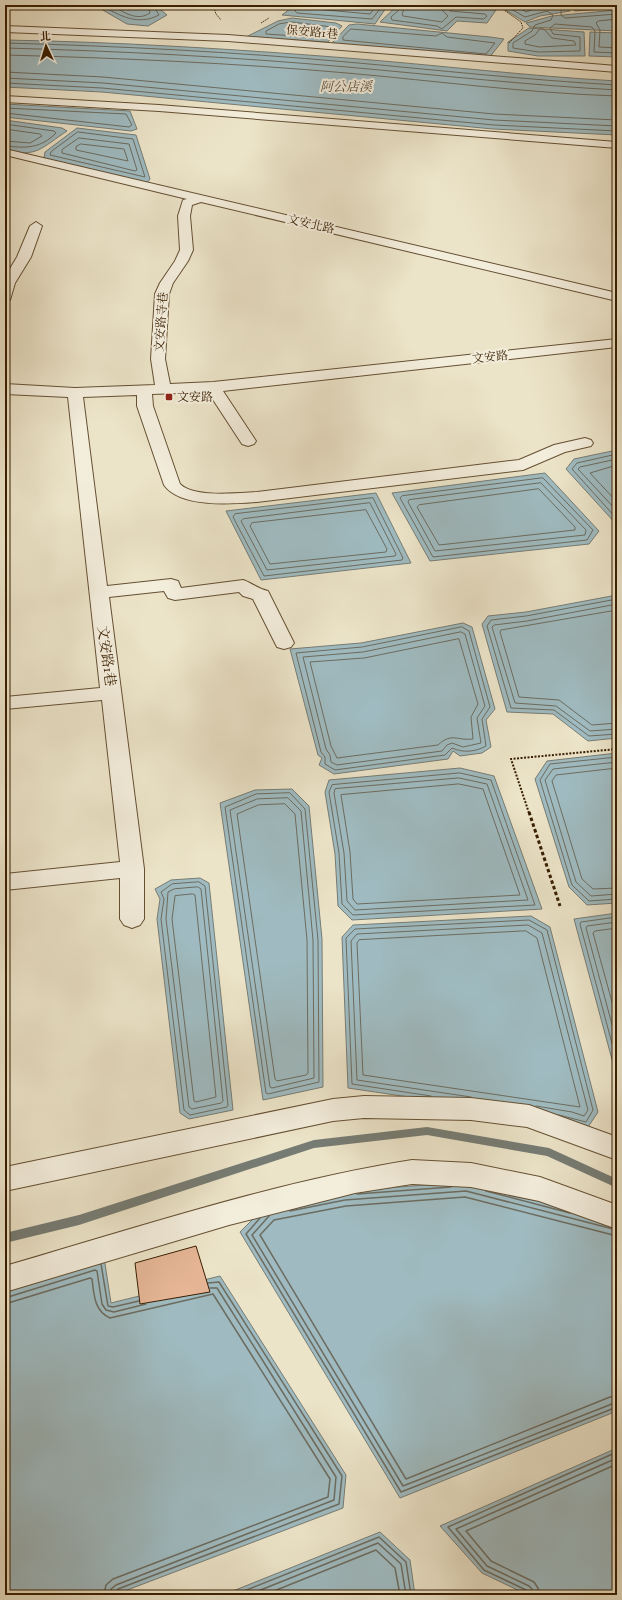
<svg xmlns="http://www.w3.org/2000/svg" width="622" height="1600" font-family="'Sorts Mill Goudy','Noto Serif TC',serif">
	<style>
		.water { fill: #9fbbc1; stroke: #767c74 }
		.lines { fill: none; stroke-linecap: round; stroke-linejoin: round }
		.shore-far1 { stroke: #6c6c60; stroke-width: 1 }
		.shore { stroke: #6c6c60; stroke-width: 1.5 }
		.stream { fill: #767c74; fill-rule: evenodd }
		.building { fill: #e6b696; stroke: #381e00 }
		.minor-casing { stroke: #655032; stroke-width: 2 }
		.path-far2 { stroke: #381e00; stroke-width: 1; stroke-dasharray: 1.5 1; stroke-linecap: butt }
		.path-far1 { stroke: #381e00; stroke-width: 2; stroke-dasharray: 2 1.5; stroke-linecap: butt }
		.path { stroke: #381e00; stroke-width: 3; stroke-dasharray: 3.5 2.5; stroke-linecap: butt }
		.minor { fill: #f3eddc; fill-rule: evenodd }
		.poi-dot { fill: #8f2418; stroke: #f3eddc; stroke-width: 1.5 }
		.labels { text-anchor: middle; stroke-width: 4; stroke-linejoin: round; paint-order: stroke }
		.far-street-label { font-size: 12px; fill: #381e00; stroke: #f3eddc }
		.far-poi-label { font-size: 12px; fill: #381e00; stroke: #f3eddc; text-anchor: start }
		.far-water-label { font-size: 13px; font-style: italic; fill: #574d3a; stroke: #f3eddc }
		.street-label { font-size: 14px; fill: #381e00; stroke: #f3eddc }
	</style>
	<rect width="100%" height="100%" fill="#ece4c9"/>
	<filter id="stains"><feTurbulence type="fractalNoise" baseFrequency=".005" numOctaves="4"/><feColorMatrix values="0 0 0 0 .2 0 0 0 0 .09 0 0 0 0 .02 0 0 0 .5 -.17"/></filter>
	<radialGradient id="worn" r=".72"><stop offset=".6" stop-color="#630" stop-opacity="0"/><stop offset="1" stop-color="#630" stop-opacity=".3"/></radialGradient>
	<!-- water -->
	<g class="water">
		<polygon points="94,5 155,5 167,15 148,26 127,24"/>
		<polygon points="295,5 388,5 375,24 282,15"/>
		<polygon points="398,5 425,5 496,10 487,23 457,21 447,31 380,22"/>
		<polygon points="497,5 563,5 570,11 540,16 525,22"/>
		<polygon points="571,5 617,5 617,8 575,11"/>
		<polygon points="617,10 617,31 530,27 526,23 552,16"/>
		<polygon points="292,18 336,23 342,26 328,42 246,37 278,21"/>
		<polygon points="357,24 490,37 504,39 489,58 332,43 349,25"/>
		<polygon points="529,28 584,32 585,56 538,56 508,51 508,42"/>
		<polygon points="590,32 617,33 617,57 589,56"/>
		<path d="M5 40C119 42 233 49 347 58 437 65 527 76 617 81V135L493 129 102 92 5 87Z"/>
		<polygon points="5,104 130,111 137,129 131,131 5,117"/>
		<path d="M5 120 62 128 67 131C41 148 37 158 5 150Z"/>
		<polygon points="77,128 136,135 150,179 147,183 44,158 45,152"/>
		<polygon points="617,450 617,525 566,469 574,459"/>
		<polygon points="545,473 599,531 589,544 430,561 392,493"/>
		<polygon points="376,493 411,563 261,580 226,511"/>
		<polygon points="617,595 617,738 588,741 553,714 507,712 482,624 488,616 526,612"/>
		<polygon points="463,623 472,627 495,709 486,720 491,747 482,753 460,756 453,751 448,759 334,774 319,765 322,758 318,755 290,649 361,643"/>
		<polygon points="617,753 617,903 587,905 569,887 535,779 547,761"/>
		<polygon points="460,768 494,776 542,909 352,920 338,906 335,854 325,792 329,780"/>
		<polygon points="292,789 309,806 322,939 323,1087 263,1100 220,803 255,790"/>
		<polygon points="200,878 209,883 233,1110 189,1119 180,1113 157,919 160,899 155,889 171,880"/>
		<polygon points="617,913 617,1078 574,919"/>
		<polygon points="531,916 550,927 598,1112 588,1127 571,1121 348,1088 342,937 353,925"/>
		<polygon points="467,1182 617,1222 617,1411 400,1498 240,1232 266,1206 344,1191"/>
		<polygon points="104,1257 111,1303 220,1276 346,1475 343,1508 114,1595 5,1595 5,1289"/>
		<polygon points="617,1448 617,1595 528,1595 482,1573 440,1526"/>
		<polygon points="380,1532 410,1560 415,1595 223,1595"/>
	</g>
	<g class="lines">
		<!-- shore-far1 -->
		<g class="shore-far1">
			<path d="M101 5C120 16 138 26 159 15L153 5"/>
			<path d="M112 5C123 12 137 22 150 13L148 5"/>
			<polyline points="297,5 295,11 297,13 372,19 383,5"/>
			<polyline points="302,5 304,8 370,14 377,5"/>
			<polyline points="400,5 400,9 391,17 392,20 437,26 442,29 456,17 484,19 487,16 485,14 450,11 446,5"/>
			<polyline points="406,5 402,14 403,16 442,22 448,16 442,10 441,5"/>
			<polyline points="504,5 525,17 547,11 553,15 551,20 535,25 532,31 513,43 513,48 538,52 580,51 580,37 553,34 550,28 555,24 592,27 595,31 594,52 617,53"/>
			<polyline points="514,5 526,12 539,7 554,7 556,5"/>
			<polyline points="561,5 561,15 565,18 617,14"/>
			<polyline points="617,19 598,21 596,23 600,30 599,47 617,48"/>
			<polygon points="292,22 332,27 334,29 325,38 266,34 266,31 279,24"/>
			<polygon points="351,29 436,36 442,33 447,37 495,43 486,54 343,40 343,37"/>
			<polygon points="540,29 544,29 552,38 574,41 576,45 539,47 525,44 525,41 535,35"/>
			<path d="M5 43C119 46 233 52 347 62 437 70 527 80 617 85"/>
			<path d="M5 48C119 51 233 57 347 67 437 75 527 85 617 90"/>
			<path d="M5 55C119 58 233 63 347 73 437 81 526 93 617 96"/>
			<polyline points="5,72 103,77 494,114 617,120"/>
			<polyline points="5,78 103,83 494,120 617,126"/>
			<polyline points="5,83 102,88 494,125 617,131"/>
			<polyline points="5,108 126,114 132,125 129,127 5,113"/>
			<path d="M5 124 54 131 56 133C40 149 26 148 5 146"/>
			<polyline points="5,129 40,134 42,136 30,143 5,141"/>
			<polygon points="78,132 133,139 145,177 50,155 51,152"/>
			<polygon points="79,138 129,144 137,170 135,171 62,153 62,150"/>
			<polygon points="81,144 124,149 128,161 76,150 76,147"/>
			<polyline points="617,454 577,463 572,469 617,519"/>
			<polyline points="617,459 580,467 578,469 617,511"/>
			<polyline points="617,465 590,473 617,502"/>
			<polygon points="543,478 593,530 587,540 433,557 400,498 402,496"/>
			<polygon points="541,483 586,530 585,535 435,551 408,502 409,500"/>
			<polygon points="539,489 575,527 575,530 439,545 417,507 419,505"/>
			<polygon points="373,498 403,558 402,560 264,576 233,517 235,514"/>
			<polygon points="370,503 396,554 395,556 267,570 241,521 243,519"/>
			<polygon points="366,510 387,549 386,552 270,564 250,526 252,523"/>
			<polyline points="617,599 526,616 491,620 487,626 511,708 554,710 589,736 617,734"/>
			<polyline points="617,604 527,621 494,625 492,627 515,703 556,706 590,731 617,729"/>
			<polyline points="617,610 501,630 500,632 519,697 559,700 592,725 617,723"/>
			<path d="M462 627 469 631 490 707 482 719 486 746C475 752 463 753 452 748L445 755 335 770 325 764V757L321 752 296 653 362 647Z"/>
			<polygon points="461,632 465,634 485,706 477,718 481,743 463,747 452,743 447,745 442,751 337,765 331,762 330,755 326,749 303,657 363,652"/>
			<path d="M459 639 478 704 471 717 473 739C457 741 452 732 438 745L337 758 331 746 310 662 364 658Z"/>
			<polyline points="617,757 550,764 540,780 572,885 589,901 617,899"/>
			<polyline points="617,762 553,769 545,780 576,882 591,896 617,894"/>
			<polyline points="617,768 556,775 552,781 582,879 593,889 617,888"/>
			<polygon points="460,773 491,780 535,905 353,915 342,904 339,853 329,792 332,785"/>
			<polygon points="459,778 487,784 528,900 355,910 347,901 344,853 334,793 335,789"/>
			<polygon points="459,784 483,789 520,895 357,904 353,899 350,852 341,795"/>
			<polygon points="290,793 305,809 318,940 319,1082 268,1094 266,1093 225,807 256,794"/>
			<polygon points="288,798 301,811 313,940 314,1078 272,1088 270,1087 230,810 257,799"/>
			<polygon points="285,804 295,814 307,940 308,1073 306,1075 277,1081 275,1079 237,814 258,805"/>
			<polygon points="199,882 205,886 228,1105 227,1107 190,1115 184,1110 161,919 164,899 161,892 172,884"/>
			<polygon points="198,887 201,889 223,1101 221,1103 192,1109 189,1107 166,919 168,892 174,889"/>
			<polygon points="193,894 195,895 216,1097 196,1102 194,1101 172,919 175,896"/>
			<polyline points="617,917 581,922 580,924 617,1062"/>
			<polyline points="617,922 587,926 586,928 617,1043"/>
			<polyline points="617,928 595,931 593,933 617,1020"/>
			<polygon points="526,931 537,938 580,1107 363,1075 357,943 359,940"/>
			<polyline points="431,1096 352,1084 346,938 355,929 529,920 547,930 593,1110 586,1122 559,1115"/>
			<polyline points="471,1097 357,1080 351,941 357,934 528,925 542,933 588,1110 584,1116 572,1112 536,1106"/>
		</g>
		<!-- shore -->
		<g class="shore">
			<polyline points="486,1191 570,1213"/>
			<polyline points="357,1194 451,1187"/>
			<polyline points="290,1211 345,1200 466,1191 617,1230"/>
			<polyline points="269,1216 252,1235 403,1486 617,1402"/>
			<polyline points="260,1218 246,1234 401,1492 617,1407"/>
			<polyline points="617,1236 465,1197 346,1206 274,1220 260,1235 406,1479 610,1397 617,1396"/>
			<polyline points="101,1264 108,1306 113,1307 139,1301"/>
			<polyline points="5,1298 95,1270 97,1271 102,1304 106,1310 114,1312 146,1304"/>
			<path d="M5 1304 90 1278 92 1279C94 1294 94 1311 110 1318L213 1294 330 1479 328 1497 113 1579 106 1585 104 1595"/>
			<polyline points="110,1595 111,1589 116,1585 334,1500 336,1477 217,1288 210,1288"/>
			<polyline points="115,1595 118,1589 339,1504 342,1476 219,1282 208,1283"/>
			<polyline points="234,1595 379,1537 406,1562 411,1595"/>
			<polyline points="248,1595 378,1543 401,1564 406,1595"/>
			<polyline points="264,1595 376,1550 395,1568 400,1595"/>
			<polyline points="528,1595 526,1590 484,1570 448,1527 617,1452"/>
			<polyline points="533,1595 532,1589 529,1586 487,1566 456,1529 617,1458"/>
			<polyline points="539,1595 538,1588 534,1582 491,1561 466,1531 617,1464"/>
		</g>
		<!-- stream -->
		<polygon class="stream" points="427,1127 549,1148 617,1179 617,1188 547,1156 427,1135 314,1148 79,1225 5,1243 5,1233 79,1215 314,1140"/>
	</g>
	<!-- building -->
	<polygon class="building" points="196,1246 210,1292 140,1304 135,1263"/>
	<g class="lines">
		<defs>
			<g id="minor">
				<polygon points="5,26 228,35 617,66 617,72 228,41 5,32"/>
				<polygon points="5,96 159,105 617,142 617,148 159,111 5,102"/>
				<path d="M5 149 617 293V301L201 202 192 205 190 216 193 250 188 261 173 283 169 294 165 359 170 384 213 382 617 339V347L223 391 256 441 254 444 248 446 242 444 208 392 152 394 153 406 180 484C194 498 238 493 257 492L519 460 554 445 585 438 591 440 593 443 591 446 565 452 523 470 257 502C232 504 180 508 164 485L137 406V395L83 397 107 586 171 579 178 581 181 588 243 580C252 583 258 589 268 591L294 643 291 647 284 649 277 647 253 599 243 596 239 592 175 600 168 598 164 591 109 597 144 869V919L140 925 132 928 124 925 120 919V878L5 890V874L120 862 102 700 5 709V697L100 688 68 397 5 394V384L75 388 155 385 151 359 155 294 160 283 175 261 180 250 178 216 183 200 187 199 5 155Z"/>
				<polygon points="36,222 42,226 31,257 15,283 10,300 5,301 5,277 17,257 30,226"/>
				<polygon points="364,1096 471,1098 529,1105 617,1137 617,1160 527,1127 471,1120 364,1118 333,1121 5,1191 5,1167 333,1099"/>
				<path d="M412 1160 471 1163 540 1177 617 1205V1229L539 1201 471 1187 412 1184 355 1193 229 1225 5 1292V1266C139 1227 274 1182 412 1160Z"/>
			</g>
		</defs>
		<!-- minor casing -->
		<use href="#minor" class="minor-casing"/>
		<!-- path-far2 -->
		<g class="path-far2">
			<polyline points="213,5 216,14 221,20"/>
			<polyline points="497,5 521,22 523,28 509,43"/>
			<polyline points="261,23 269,18"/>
		</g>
		<!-- path-far1 -->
		<polyline class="path-far1" points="529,813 511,759 617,749"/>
		<!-- path -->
		<polyline class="path" points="529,812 560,906"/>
		<!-- minor -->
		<use href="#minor" class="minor"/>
	</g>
	<!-- markers -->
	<rect class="poi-dot" x="165" y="393" width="8" height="8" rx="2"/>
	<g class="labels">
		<!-- far-street labels -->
		<g class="far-street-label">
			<text transform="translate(312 32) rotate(5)" y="4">保安路1巷</text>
			<text transform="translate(311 224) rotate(13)" y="4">文安北路</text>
			<text transform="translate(161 322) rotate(-86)" y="4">文安路寺巷</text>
			<text transform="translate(490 357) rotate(-6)" y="4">文安路</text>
		</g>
		<!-- far-poi labels -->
		<g class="far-poi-label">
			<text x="177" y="401">文安路</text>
		</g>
		<!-- far-water labels -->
		<g class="far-water-label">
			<text x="346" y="91">阿公店溪</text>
		</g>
		<!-- street labels -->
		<g class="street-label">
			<text transform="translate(107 656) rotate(82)" y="5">文安路1巷</text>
		</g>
	</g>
	<!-- margin -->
	<rect width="622" height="1600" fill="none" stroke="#ece4c9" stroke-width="20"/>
	<rect x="6" y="6" width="610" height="1588" fill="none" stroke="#381e00" stroke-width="2"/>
	<rect x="10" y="10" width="602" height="1580" fill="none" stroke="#381e00"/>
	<!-- north arrow -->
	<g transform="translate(46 46) rotate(356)" stroke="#f3eddc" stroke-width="3" paint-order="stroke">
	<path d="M0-3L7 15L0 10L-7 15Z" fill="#381e00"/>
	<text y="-6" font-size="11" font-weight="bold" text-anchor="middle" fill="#381e00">北</text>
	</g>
	<rect width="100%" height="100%" filter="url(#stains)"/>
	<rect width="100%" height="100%" fill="url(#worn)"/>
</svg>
